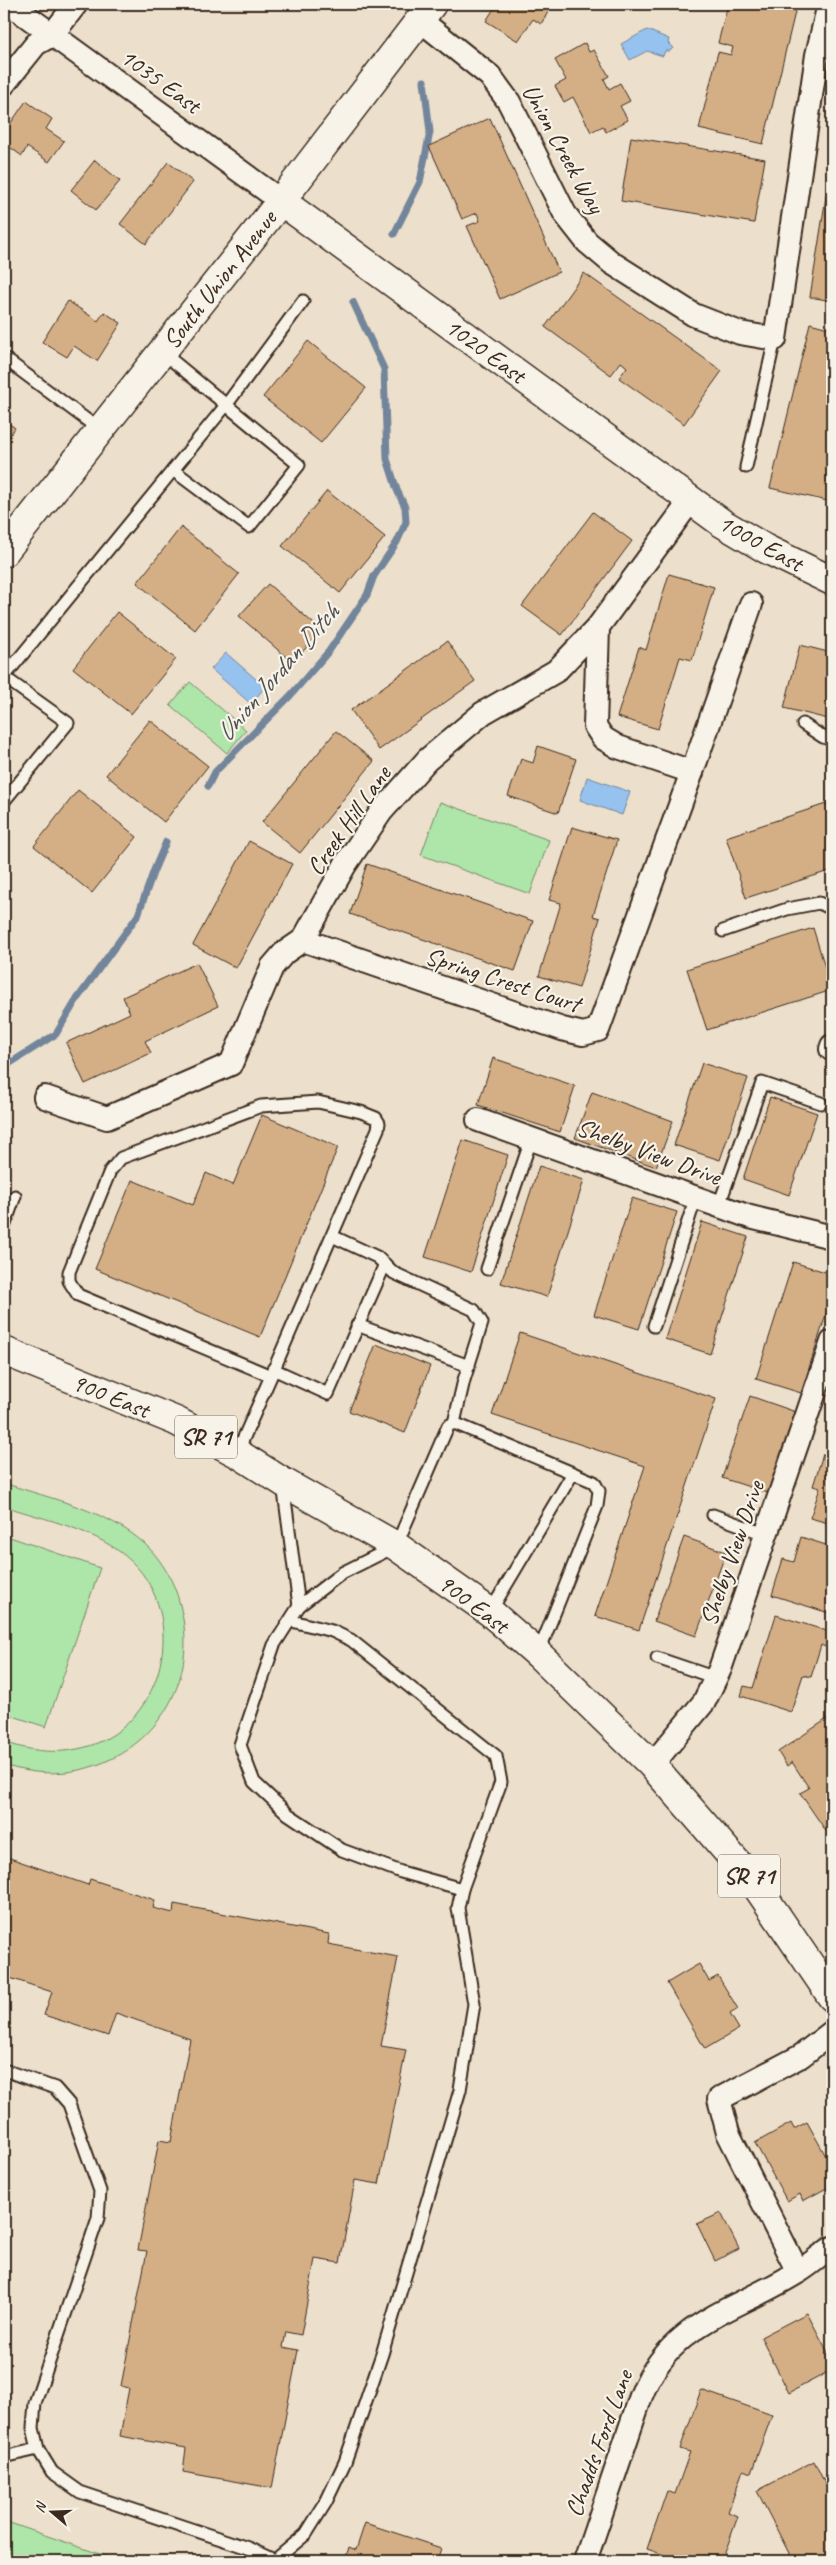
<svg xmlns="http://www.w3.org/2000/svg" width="836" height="2565" font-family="Caveat,sans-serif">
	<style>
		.green { fill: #aee5a9; stroke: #748864 }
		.water { fill: #96c2ef; stroke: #72859b }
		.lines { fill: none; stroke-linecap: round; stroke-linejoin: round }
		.stream { stroke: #72859b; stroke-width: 7 }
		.building { fill: #d4af86; stroke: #3b2a1e }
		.lane-casing { stroke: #3b2a1e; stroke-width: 15 }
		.street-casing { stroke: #3b2a1e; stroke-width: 26 }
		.secondary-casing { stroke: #3b2a1e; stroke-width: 31 }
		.primary-casing { stroke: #3b2a1e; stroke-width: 31 }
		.lane { stroke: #f7f3e8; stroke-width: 11 }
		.street { stroke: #f7f3e8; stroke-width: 22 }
		.secondary { stroke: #f7f3e8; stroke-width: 28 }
		.primary { stroke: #f7f3e8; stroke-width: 28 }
		.labels { text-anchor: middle; stroke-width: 4.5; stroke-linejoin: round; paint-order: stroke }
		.shield { fill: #f7f3e8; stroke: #73665b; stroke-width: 1 }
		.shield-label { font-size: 24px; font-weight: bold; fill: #3b2a1e }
		.street-label { font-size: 25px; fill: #3b2a1e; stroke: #f7f3e8 }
		.water-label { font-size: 26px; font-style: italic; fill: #525052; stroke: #f7f3e8 }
	</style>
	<rect width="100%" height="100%" fill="#ecdfcb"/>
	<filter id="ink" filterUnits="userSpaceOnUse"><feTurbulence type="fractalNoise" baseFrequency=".02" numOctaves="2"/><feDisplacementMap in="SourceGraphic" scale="10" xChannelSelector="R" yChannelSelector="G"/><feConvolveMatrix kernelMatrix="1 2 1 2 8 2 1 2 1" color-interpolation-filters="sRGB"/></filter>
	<g filter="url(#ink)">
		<!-- green -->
		<g class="green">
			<polygon points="190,682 246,730 227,753 170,705"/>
			<polygon points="440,802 549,840 530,894 421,855"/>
			<path d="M4 1483C51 1499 107 1510 145 1544 162 1560 175 1583 180 1605 209 1713 107 1800 4 1765V1742C33 1752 60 1755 89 1746 165 1722 188 1616 132 1562 99 1530 46 1520 4 1506Z"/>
			<polygon points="4,1535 100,1568 46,1727 4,1713"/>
			<polygon points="4,2521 120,2561 4,2561"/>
		</g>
		<!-- water -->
		<g class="water">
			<polygon points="647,30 669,39 668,43 673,48 670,51 665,51 663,56 647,51 630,60 621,44"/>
			<polygon points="226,653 265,687 251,704 211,669"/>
			<polygon points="587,777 630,792 622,815 580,800"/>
		</g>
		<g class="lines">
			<!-- stream -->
			<g class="stream">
				<polyline points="394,234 420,182 430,132 424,81"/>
				<polyline points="208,786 215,772 290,696 329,651 367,595 374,576 397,542 406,522 405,507 397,490 387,459 384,369 353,302"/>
				<polyline points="4,1067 56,1034 77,999 138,915 154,870 166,842"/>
			</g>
		</g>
		<!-- building -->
		<g class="building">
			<polygon points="497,4 541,4 550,9 541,24 533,19 518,41 486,21"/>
			<polygon points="728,4 797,4 763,144 699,129 718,52 731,55 733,47 718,43"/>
			<polygon points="585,43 589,52 594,50 609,76 604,79 609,89 620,83 630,101 620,106 628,120 606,132 603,126 591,132 573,97 564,102 555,86 566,80 555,60"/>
			<polygon points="26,101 52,119 46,129 64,141 49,162 27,147 22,156 4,143 4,133"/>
			<polygon points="490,118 559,272 500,299 467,226 480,221 477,213 462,219 429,146"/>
			<polygon points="631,137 765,159 754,223 621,201"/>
			<polygon points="832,159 832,301 810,297"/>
			<polygon points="95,160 120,181 96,210 71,190"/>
			<polygon points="168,162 193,182 146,244 120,224"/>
			<polygon points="584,273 722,371 684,424 619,378 627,367 621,362 611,375 545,327"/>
			<polygon points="68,301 98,321 104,312 121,323 97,361 74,346 67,357 42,342"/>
			<polygon points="810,323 832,329 832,502 770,488"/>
			<polygon points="308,341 366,388 321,443 263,397"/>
			<polygon points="4,420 15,428 4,444"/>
			<polygon points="327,491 385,537 340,593 282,546"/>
			<polygon points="593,512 632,541 562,635 522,606"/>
			<polygon points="181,527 239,574 195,630 137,583"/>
			<polygon points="669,574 714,587 692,660 680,657 658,729 617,717 639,647 646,650"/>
			<polygon points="268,584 321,630 293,663 239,616"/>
			<polygon points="117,612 176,659 131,714 73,668"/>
			<polygon points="447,641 475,681 379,750 351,710"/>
			<polygon points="800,645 832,653 832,720 784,708"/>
			<polygon points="150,720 208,766 164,822 106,775"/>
			<polygon points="336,731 374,761 300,853 262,822"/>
			<polygon points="538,746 576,759 558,813 508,796 521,759 533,763"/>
			<polygon points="78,790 137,837 92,893 34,846"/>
			<polygon points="832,802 832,870 746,898 726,837"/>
			<polygon points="572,827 617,840 593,916 600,918 579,988 539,976 561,903 549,900"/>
			<polygon points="249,841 292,864 236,968 193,945"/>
			<polygon points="367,864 533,921 515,971 350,914"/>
			<polygon points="813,928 832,990 707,1030 687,969"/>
			<polygon points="197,963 218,1006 145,1041 151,1053 85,1084 66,1043 130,1013 123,997"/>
			<polygon points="493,1058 575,1086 560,1132 478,1105"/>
			<polygon points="702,1063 748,1078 720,1160 674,1145"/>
			<polygon points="592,1092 673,1121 656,1167 575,1138"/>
			<polygon points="770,1097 817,1113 789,1195 743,1179"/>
			<polygon points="262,1115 338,1147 260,1337 95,1269 132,1180 193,1205 206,1173 233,1185"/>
			<polygon points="463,1140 508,1155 471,1272 425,1257"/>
			<polygon points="539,1166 584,1180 547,1297 501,1283"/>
			<polygon points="632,1198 677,1212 639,1329 594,1315"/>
			<polygon points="702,1222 748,1237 710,1354 665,1339"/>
			<polygon points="793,1262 832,1274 832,1296 801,1393 756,1379"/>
			<polygon points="520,1333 716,1399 639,1630 595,1616 645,1466 492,1415"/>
			<polygon points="376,1344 430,1366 405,1433 349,1411"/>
			<polygon points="750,1396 796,1412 768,1493 722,1478"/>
			<polygon points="823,1454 832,1457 832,1524 810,1518 820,1488 813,1486"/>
			<polygon points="684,1537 726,1552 696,1636 654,1621"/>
			<polygon points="801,1537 832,1547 832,1614 772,1595 783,1559 794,1562"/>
			<polygon points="776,1615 830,1632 825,1647 821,1645 811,1677 803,1675 791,1712 741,1696 744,1686 753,1688"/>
			<polygon points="830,1717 832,1720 832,1827 826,1831 800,1793 809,1788 792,1762 787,1766 778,1752"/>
			<polygon points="4,1856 88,1885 90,1879 155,1900 153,1908 173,1913 174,1904 329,1934 328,1944 398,1957 381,2046 406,2050 379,2184 355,2180 340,2263 315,2259 301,2335 286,2332 283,2347 298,2350 272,2488 183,2472 186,2448 120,2436 129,2388 121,2386 147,2251 138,2250 159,2140 171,2142 190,2039 116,2013 108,2036 44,2015 52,1992 4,1976"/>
			<polygon points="699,1964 709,1981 718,1976 738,2009 730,2014 739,2029 705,2049 667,1983"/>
			<polygon points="807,2122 832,2167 832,2185 803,2201 800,2194 787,2201 755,2143 791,2123 794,2129"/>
			<polygon points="721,2213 739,2249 715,2261 697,2224"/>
			<polygon points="807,2313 832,2360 832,2370 789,2393 761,2337"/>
			<polygon points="701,2390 772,2415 751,2473 743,2470 728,2512 738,2516 722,2561 682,2561 647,2549 667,2491 675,2494 690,2452 680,2449"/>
			<polygon points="814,2461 832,2498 832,2561 793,2561 757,2491"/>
			<polygon points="365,2523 441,2548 437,2561 345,2561 349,2547 356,2550"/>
		</g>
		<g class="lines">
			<defs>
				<g id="lane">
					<polyline points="4,358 100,430"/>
					<polyline points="746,467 775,339"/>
					<polyline points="173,470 227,404 303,301"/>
					<polyline points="4,677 173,470 249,527 299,465 162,352"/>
					<polyline points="4,677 68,723 4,801"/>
					<polyline points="803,724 823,737 832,740"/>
					<polyline points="723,931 787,909 819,903 832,909"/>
					<polyline points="719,1205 762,1083 821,1103"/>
					<polyline points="4,1227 15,1196"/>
					<polyline points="332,1236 377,1257 394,1273 474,1310 482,1323 464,1380 454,1423"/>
					<polyline points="487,1269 532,1137"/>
					<polyline points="357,1325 469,1366"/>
					<polyline points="654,1326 696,1197"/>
					<polyline points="273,1369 328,1394 385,1264"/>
					<polyline points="237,1453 271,1376 78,1295 69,1281 69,1272 110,1171 121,1158 261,1106 318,1102 361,1112 376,1118 379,1123 378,1129 271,1376"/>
					<polyline points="283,1484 299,1606 342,1573 396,1546 448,1426 454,1423 594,1482 599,1491 597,1506 538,1654"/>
					<polyline points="713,1515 767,1535"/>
					<polyline points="490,1612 573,1473"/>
					<polyline points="292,1621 332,1631 351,1640 496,1756 501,1782 462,1889 401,1872 342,1850 288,1814 254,1782 240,1745 274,1645 299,1606"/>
					<polyline points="657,1658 716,1678"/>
					<polyline points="4,2070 55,2088 69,2104 100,2191 98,2218 35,2403 33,2428 38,2449 52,2472 80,2492 248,2548 274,2560"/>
					<polyline points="4,2457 38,2449"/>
					<polyline points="274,2561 306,2534 326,2502 345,2462 382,2354 460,2090 474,2004 458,1908 462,1889"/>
				</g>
				<g id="street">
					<polyline points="10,4 281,201"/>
					<polyline points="420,20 490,76 509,102 565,214 587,242 612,263 694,315 740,333 775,339 817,55 829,4"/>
					<polyline points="4,84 36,44 52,35 76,4"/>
					<polyline points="598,627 595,726 603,738 618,747 692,772"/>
					<polyline points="303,940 562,1029 583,1034 598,1030 692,772 751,604"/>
					<polyline points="831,1049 832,1046"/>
					<polyline points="45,1097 107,1118 231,1064 272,967 284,953 303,940 345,865 381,812 427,760 483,713 556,671 598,627 691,500"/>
					<polyline points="478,1120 750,1217 832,1237"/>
					<polyline points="652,1765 704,1702 720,1669 832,1342"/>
					<polyline points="798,2272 728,2133 719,2099 801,2056 832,2032"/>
					<path d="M585 2561 641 2396C670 2321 736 2311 798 2272 810 2265 820 2255 832 2248"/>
				</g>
				<g id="secondary">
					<polyline points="281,201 722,523 766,549 832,581"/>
					<polyline points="4,552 281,201 432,4"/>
				</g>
				<polyline id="primary" points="4,1351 176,1421 237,1453 283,1482 396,1546 490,1612 538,1654 652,1765 753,1881 832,1997"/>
			</defs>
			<!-- lane casing -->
			<use href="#lane" class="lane-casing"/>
			<!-- street casing -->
			<use href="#street" class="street-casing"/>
			<!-- secondary casing -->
			<use href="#secondary" class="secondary-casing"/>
			<!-- primary casing -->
			<use href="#primary" class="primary-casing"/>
			<!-- lane -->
			<use href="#lane" class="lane"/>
			<!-- street -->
			<use href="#street" class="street"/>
			<!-- secondary -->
			<use href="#secondary" class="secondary"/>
			<!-- primary -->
			<use href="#primary" class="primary"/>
		</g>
	</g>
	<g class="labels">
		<!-- shield labels -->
		<g class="shield">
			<rect x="175" y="1415.5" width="62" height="43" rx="4"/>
			<rect x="718" y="1854.5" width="62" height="43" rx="4"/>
		</g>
		<g class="shield-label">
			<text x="206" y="1445">SR 71</text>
			<text x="749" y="1884">SR 71</text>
		</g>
		<!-- street labels -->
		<g class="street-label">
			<text transform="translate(161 80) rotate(36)" y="9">1035 East</text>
			<text transform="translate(564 148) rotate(61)" y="9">Union Creek Way</text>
			<text transform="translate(219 279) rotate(-52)" y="9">South Union Avenue</text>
			<text transform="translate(486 350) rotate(36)" y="9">1020 East</text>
			<text transform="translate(761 542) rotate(29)" y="9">1000 East</text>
			<text transform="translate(348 820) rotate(-55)" y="9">Creek Hill Lane</text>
			<text transform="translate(503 979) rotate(18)" y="9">Spring Crest Court</text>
			<text transform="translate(649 1151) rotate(20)" y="9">Shelby View Drive</text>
			<text transform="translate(111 1395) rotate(22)" y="9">900 East</text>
			<text transform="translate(731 1553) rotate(-71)" y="9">Shelby View Drive</text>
			<text transform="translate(474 1603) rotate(37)" y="9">900 East</text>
			<text transform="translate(598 2443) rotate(-70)" y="9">Chadds Ford Lane</text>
		</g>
		<!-- water labels -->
		<g class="water-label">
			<text transform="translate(277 672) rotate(-49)" y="9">Union Jordan Ditch</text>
		</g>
	</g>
	<!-- margin -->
	<rect width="836" height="2565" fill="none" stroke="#f7f3e8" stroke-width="20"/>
	<rect x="10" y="10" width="816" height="2545" fill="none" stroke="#3b2a1e" stroke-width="2" filter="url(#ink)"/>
	<!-- north arrow -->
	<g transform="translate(52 2512) rotate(289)" stroke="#f7f3e8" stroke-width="4" paint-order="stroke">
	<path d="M0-4L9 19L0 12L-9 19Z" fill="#3b2a1e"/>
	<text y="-8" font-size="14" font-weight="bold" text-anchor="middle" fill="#3b2a1e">N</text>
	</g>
</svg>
